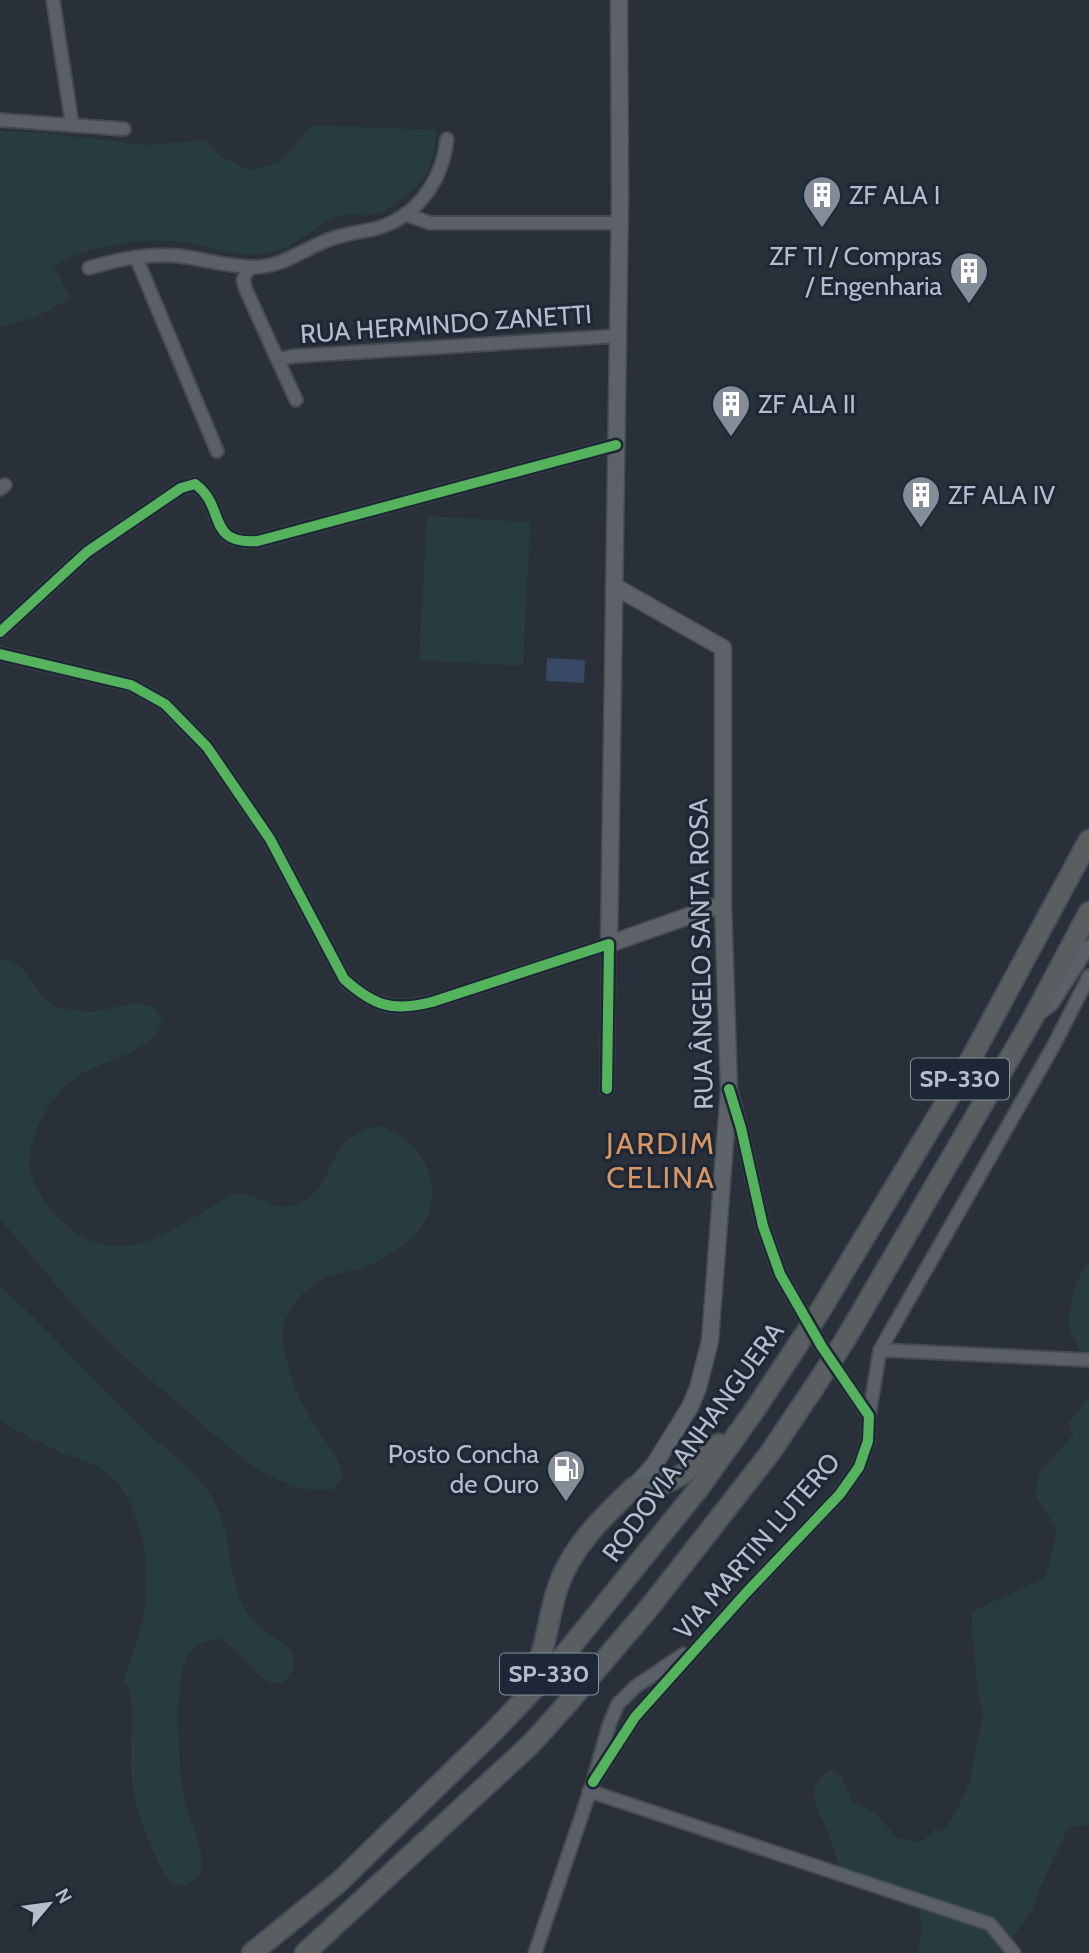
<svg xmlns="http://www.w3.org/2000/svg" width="1089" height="1953" font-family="Cabin,sans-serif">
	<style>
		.green { fill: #273b40 }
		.water { fill: #384965 }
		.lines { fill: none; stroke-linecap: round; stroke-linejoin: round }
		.minor-casing { stroke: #464b53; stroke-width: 16 }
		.major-casing { stroke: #454b53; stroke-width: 19 }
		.highway-casing { stroke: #474d55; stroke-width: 23 }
		.minor { stroke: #5b5f67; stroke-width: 12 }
		.major { stroke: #5d6269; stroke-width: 16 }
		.highway { stroke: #5b5e61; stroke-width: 19 }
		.highway-bridge-casing { stroke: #474d55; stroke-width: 23; stroke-linecap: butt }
		.highway-bridge { stroke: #5b5e61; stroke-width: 19 }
		.cycleway-casing { stroke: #1d2735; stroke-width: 15 }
		.cycleway { stroke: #56b35d; stroke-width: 10 }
		.labels { text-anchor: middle; stroke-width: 6; stroke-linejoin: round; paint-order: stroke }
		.shield { fill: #1d2735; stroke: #87909d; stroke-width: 2 }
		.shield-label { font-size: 24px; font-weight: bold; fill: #b5bdca }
		.poi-label { font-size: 26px; fill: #b5bdca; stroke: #1d2735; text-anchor: start }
		.street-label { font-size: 26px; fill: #b5bdca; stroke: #1d2735 }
		.quarter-label { font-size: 30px; letter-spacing: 2px; fill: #d89762; stroke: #1d2735 }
	</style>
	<rect width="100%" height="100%" fill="#2a303a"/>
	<!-- green -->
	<g class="green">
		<path d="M312 125 436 130C434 167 428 180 398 202 390 207 385 212 375 214 363 217 350 213 338 217 314 225 297 247 272 252 238 260 206 243 172 241 137 238 82 247 54 267L71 298 36 317 0 327V131L46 133 144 145 206 140 221 157 250 170 280 162Z"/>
		<polygon points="427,516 530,522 523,666 419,660"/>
		<path d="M0 960 10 961 25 970 42 997 55 1007 91 1012 137 1003 153 1006 162 1022C160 1026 158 1033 155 1036 140 1054 100 1062 80 1075 61 1086 46 1109 37 1128 31 1144 26 1164 33 1180 46 1214 84 1248 122 1246 156 1245 185 1222 213 1206 220 1202 229 1195 237 1194 259 1193 275 1213 298 1204 330 1191 328 1156 349 1138 358 1132 368 1129 378 1125 401 1133 419 1147 428 1170 445 1216 411 1246 372 1264 359 1270 345 1271 331 1276 311 1282 289 1304 284 1324 281 1334 283 1346 286 1356 290 1376 296 1393 306 1411 319 1433 335 1451 344 1475L334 1489C280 1498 231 1449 193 1416 158 1386 122 1357 90 1323 59 1290 30 1254 0 1219Z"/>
		<path d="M1089 1263V1374C1086 1359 1077 1346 1071 1332 1065 1315 1075 1275 1089 1263Z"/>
		<path d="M0 1286C48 1329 90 1377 136 1422 161 1447 193 1466 212 1497 233 1530 226 1574 245 1609 256 1631 283 1638 291 1652 293 1656 293 1663 294 1668L284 1683H268C250 1669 240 1650 219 1638 208 1640 199 1643 191 1651 171 1672 179 1763 183 1793 188 1825 206 1841 200 1876L185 1886 170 1881C150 1852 132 1804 131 1769 130 1741 134 1714 129 1687L123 1684C128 1663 137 1643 142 1622 153 1575 144 1492 97 1466 84 1460 70 1457 57 1451 37 1442 19 1432 0 1421Z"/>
		<path d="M1089 1395V1825L1068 1827 1039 1890 1033 1908 1002 1953H917L922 1934 920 1911 911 1900 840 1874C838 1861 833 1845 828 1832 818 1811 802 1786 830 1770L841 1776 852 1801 875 1812 896 1837 914 1842 924 1840 935 1829 942 1832 953 1818 970 1782 983 1712 978 1695 971 1612 1046 1577 1057 1530 1035 1495 1038 1474 1073 1435 1068 1421 1074 1417Z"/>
	</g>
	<!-- water -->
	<polygon class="water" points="547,658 585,660 584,683 546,681"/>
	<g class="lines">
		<defs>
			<g id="minor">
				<polyline points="53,0 72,124"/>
				<polyline points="0,120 124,129"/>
				<polyline points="405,214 430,223 620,223"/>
				<polyline points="136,257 217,451"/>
				<polyline points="249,267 243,280 246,290 296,400"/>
				<path d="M89 268C118 259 149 253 179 256 205 259 232 268 258 267 285 265 304 249 328 240 343 234 359 232 374 229 417 218 442 181 447 139"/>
				<polyline points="278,359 296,356 618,336"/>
				<polyline points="0,489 5,485"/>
				<path d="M0 632 87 552 181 488 195 484C227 507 205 545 258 541L616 445"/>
				<path d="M0 654 131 685 165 704 207 747 270 839 344 979C374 1006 392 1012 432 1002L609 944 607 1089"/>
				<polyline points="1039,1014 1052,1004 1089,946"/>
				<polyline points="880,1350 1089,1360"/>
				<polyline points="869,1416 880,1350 1054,1045 1089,976"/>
				<polyline points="593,1782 635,1717 746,1593 840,1494 859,1467 868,1441 869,1416 822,1347 780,1274 763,1226 741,1128 731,1093"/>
				<polyline points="589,1791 990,1924 1014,1953"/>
				<polyline points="535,1953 593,1782 609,1725 618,1704 635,1687 684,1654"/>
			</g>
			<g id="major">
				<polyline points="619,0 620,198 609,944 723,904"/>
				<polyline points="614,586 723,648 723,904 729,1089 710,1341 698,1388 690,1407 654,1465 633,1488"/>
			</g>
			<g id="highway">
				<polyline points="820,1311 959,1081 1089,840"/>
				<polyline points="845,1340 1033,1018 1089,912"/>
				<path d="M526 1685C548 1655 546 1621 558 1587 571 1547 604 1516 633 1488 668 1491 696 1466 719 1444"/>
				<polyline points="252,1953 338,1883 493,1732 553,1669 699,1488 756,1408 795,1349"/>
				<polyline points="305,1953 531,1744 567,1704 649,1608 770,1453 819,1380"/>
			</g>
		</defs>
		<!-- minor casing -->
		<use href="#minor" class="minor-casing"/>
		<!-- major casing -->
		<use href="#major" class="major-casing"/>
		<!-- highway casing -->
		<use href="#highway" class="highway-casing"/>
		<!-- minor -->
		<use href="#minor" class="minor"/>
		<!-- major -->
		<use href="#major" class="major"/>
		<!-- highway -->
		<use href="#highway" class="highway"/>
		<defs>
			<g id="highway-bridge">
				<polyline points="795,1349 820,1311"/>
				<polyline points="819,1380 845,1340"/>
			</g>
		</defs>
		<!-- highway-bridge casing -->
		<use href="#highway-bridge" class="highway-bridge-casing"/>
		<!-- highway-bridge -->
		<use href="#highway-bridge" class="highway-bridge"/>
		<defs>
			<g id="cycleway">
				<path d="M0 632 87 552 181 488 195 484C227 507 205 545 258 541L616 445"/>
				<path d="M0 654 131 685 165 704 207 747 270 839 344 979C374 1006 392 1012 432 1002L609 944 607 1089"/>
				<polyline points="593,1782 635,1717 746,1593 840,1494 859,1467 868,1441 869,1416 822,1347 780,1274 763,1226 741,1128 729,1089"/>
			</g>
		</defs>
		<!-- cycleway casing -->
		<use href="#cycleway" class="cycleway-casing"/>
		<!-- cycleway -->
		<use href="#cycleway" class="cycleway"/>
	</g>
	<!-- icons -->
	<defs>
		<symbol id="building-pin" viewBox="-11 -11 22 30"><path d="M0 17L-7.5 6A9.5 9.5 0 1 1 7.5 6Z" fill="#848c98" stroke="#1d2735"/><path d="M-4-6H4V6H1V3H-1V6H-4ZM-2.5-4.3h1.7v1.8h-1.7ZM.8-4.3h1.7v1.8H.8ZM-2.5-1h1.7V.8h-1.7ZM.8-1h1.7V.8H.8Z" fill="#fff"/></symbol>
		<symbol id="fuel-pin" viewBox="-11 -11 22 30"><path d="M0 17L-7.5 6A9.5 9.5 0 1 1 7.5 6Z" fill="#848c98" stroke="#1d2735"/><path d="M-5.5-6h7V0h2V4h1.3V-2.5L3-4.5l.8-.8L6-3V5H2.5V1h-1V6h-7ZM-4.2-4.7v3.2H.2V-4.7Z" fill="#fff"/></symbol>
	</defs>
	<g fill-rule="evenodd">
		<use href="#building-pin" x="800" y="173" width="44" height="60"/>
		<use href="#building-pin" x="947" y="249" width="44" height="60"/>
		<use href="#building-pin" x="709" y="382" width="44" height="60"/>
		<use href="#building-pin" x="899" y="473" width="44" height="60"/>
		<use href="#fuel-pin" x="544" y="1447" width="44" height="60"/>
	</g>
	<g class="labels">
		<!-- shield labels -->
		<g class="shield">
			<rect x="911" y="1058.5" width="98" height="41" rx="5"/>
			<rect x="500" y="1653.5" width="98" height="41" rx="5"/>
		</g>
		<g class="shield-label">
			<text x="960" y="1087">SP-330</text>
			<text x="549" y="1682">SP-330</text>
		</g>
		<!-- poi labels -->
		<g class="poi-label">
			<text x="849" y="204">ZF ALA I</text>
			<text x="942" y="265" text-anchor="end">ZF TI / Compras<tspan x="942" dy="30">/ Engenharia</tspan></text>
			<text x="758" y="413">ZF ALA II</text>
			<text x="948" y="504">ZF ALA IV</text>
			<text x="539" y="1463" text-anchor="end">Posto Concha<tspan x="539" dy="30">de Ouro</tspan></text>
		</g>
		<!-- street labels -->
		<g class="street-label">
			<text transform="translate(446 324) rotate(-4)" y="9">RUA HERMINDO ZANETTI</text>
			<text transform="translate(701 954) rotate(-91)" y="9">RUA ÂNGELO SANTA ROSA</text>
			<text transform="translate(693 1442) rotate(-54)" y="9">RODOVIA ANHANGUERA</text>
			<text transform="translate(757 1546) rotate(-49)" y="9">VIA MARTIN LUTERO</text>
		</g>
		<!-- quarter labels -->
		<g class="quarter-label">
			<text x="661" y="1154">JARDIM<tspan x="661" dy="34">CELINA</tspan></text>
		</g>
	</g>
	<!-- north arrow -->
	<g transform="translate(49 1904) rotate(61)" stroke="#1d2735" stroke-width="5" paint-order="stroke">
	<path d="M0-5L12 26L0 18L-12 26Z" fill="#b5bdca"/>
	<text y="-10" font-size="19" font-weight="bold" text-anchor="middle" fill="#b5bdca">N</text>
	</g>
</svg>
